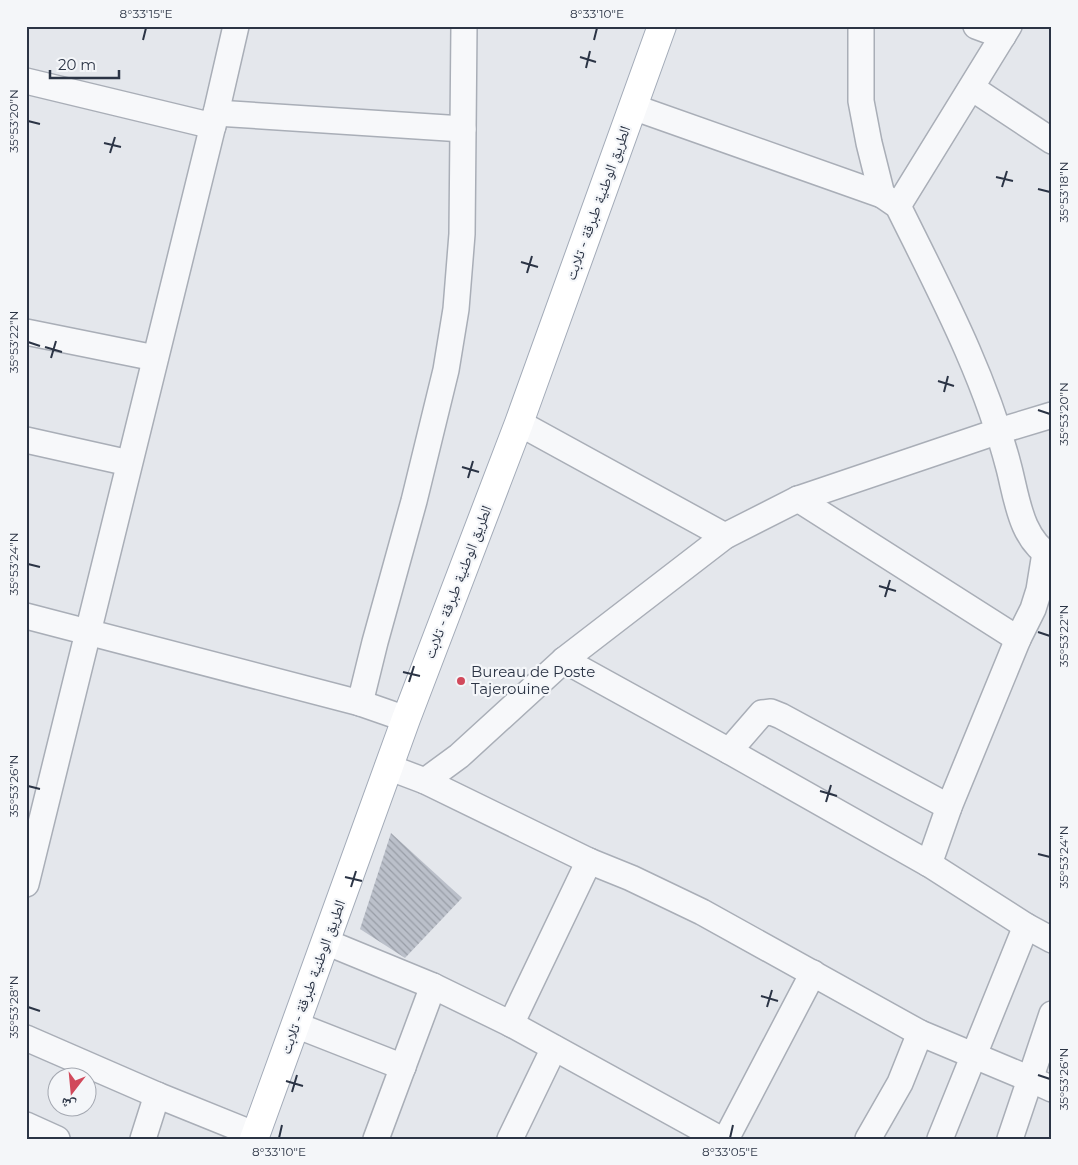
<svg xmlns="http://www.w3.org/2000/svg" width="1078" height="1165" font-family="Montserrat,'Noto Naskh Arabic',sans-serif">
	<style>
		.building { fill: url(#building-back-hatch) }
		.lines { fill: none; stroke-linecap: round; stroke-linejoin: round }
		.minor-casing { stroke: #a9aeb7; stroke-width: 28 }
		.primary-casing { stroke: #a3abb8; stroke-width: 30 }
		.minor { stroke: #f7f8fa; stroke-width: 25 }
		.primary { stroke: #fff; stroke-width: 28 }
		.ticks { fill: none; stroke: #2b3445; stroke-width: 2 }
		.poi-dot { fill: #d1495b; stroke: #f4f6f9; stroke-width: 2 }
		.labels { text-anchor: middle; stroke-width: 4.5; stroke-linejoin: round; paint-order: stroke }
		.street-label { font-size: 15px; fill: #2b3445; stroke: #f4f6f9 }
		.poi-label { font-size: 15px; fill: #2b3445; stroke: #f4f6f9; text-anchor: start }
		.neatline { fill: none; stroke: #2b3445; stroke-width: 2 }
		.ticks-label { font-size: 12px; text-anchor: middle; fill: #2b3445 }
	</style>
	<defs>
		<pattern id="building-back-hatch" width="6" height="6" patternUnits="userSpaceOnUse" patternTransform="scale(1.25)"><rect width="6" height="6" fill="#bbc0ca"/><path d="M-1 5l2 2M0 0l6 6M5-1l2 2" fill="none" stroke="#989da6"/></pattern>
	</defs>
	<rect width="100%" height="100%" fill="#e4e7ec"/>
	<!-- building -->
	<polygon class="building" points="391,833 462,898 405,958 360,929"/>
	<g class="lines">
		<defs>
			<g id="minor">
				<path d="M861 26V101L869 143 882 195 898 206C940 291 985 375 1009 468 1017 499 1021 540 1052 557"/>
				<polyline points="976,26 1003,36"/>
				<polyline points="26,81 213,126"/>
				<polyline points="972,88 1052,141"/>
				<polyline points="633,107 882,195"/>
				<polyline points="216,113 463,129"/>
				<polyline points="898,206 1009,26"/>
				<polyline points="26,332 155,358"/>
				<polyline points="519,423 725,536"/>
				<polyline points="26,440 129,463"/>
				<polyline points="798,499 1018,639"/>
				<polyline points="26,616 360,703 406,719"/>
				<polyline points="564,660 729,751 929,864 1026,926 1052,940"/>
				<polyline points="360,703 375,642 414,501 446,370 456,309 462,234 464,26"/>
				<polyline points="729,751 762,713 771,712 781,716 949,807"/>
				<polyline points="388,767 425,781 589,861 631,878 702,912 920,1033 1030,1079 1052,1089"/>
				<polyline points="425,781 459,756 564,660 725,536 798,499 999,431 1052,415"/>
				<polyline points="929,864 949,807 1018,639 1033,609 1039,590 1045,553"/>
				<polyline points="26,884 216,113 236,26"/>
				<polyline points="326,942 433,986 511,1024 720,1139"/>
				<polyline points="511,1024 589,861"/>
				<polyline points="296,1025 403,1067"/>
				<polyline points="26,1038 157,1095 256,1135"/>
				<polyline points="26,1125 57,1139"/>
				<polyline points="143,1139 157,1095"/>
				<polyline points="376,1139 433,986"/>
				<polyline points="510,1139 554,1048"/>
				<polyline points="726,1139 813,973"/>
				<polyline points="868,1139 900,1083 920,1033"/>
				<polyline points="940,1139 1026,926"/>
				<polyline points="1010,1139 1052,1014"/>
			</g>
			<polyline id="primary" points="254,1139 406,719 519,423 662,26"/>
		</defs>
		<!-- minor casing -->
		<use href="#minor" class="minor-casing"/>
		<!-- primary casing -->
		<use href="#primary" class="primary-casing"/>
		<!-- minor -->
		<use href="#minor" class="minor"/>
		<!-- primary -->
		<use href="#primary" class="primary"/>
	</g>
	<!-- ticks -->
	<path class="ticks" d="M143 40 146 28M594 40 597 28M580 57 596 62M586 68 590 51M28 121 40 124M104 143 121 147M110 153 115 137M996 177 1013 181M1002 187 1007 171M1038 189 1050 192M521 262 538 267M527 273 532 256M28 342 40 346M45 347 62 352M51 358 56 341M938 381 954 386M944 392 948 376M1038 410 1050 414M462 467 479 472M468 478 473 461M28 564 40 567M879 586 896 591M885 597 890 580M1038 632 1050 636M403 672 420 676M409 682 414 666M28 786 40 789M820 791 837 796M826 802 831 785M1038 854 1050 857M345 877 362 881M351 887 356 871M761 996 778 1001M28 1007 40 1011M767 1007 772 990M1038 1075 1050 1079M286 1081 303 1086M292 1092 297 1075M279 1138 282 1125M730 1138 733 1125"/>
	<!-- markers -->
	<circle class="poi-dot" cx="461" cy="681" r="5"/>
	<g class="labels">
		<!-- street labels -->
		<g class="street-label">
			<text transform="translate(598 203) rotate(-70)" y="5">الطريق الوطنية طبرقة - تلابت</text>
			<text transform="translate(458 582) rotate(-69)" y="5">الطريق الوطنية طبرقة - تلابت</text>
			<text transform="translate(313 977) rotate(-70)" y="5">الطريق الوطنية طبرقة - تلابت</text>
		</g>
		<!-- poi labels -->
		<g class="poi-label">
			<text x="471" y="677">Bureau de Poste<tspan x="471" dy="17">Tajerouine</tspan></text>
		</g>
	</g>
	<!-- border -->
	<rect width="1078" height="1165" fill="none" stroke="#f4f6f9" stroke-width="55"/>
	<!-- north arrow -->
	<g transform="translate(72 1092) rotate(196)"><circle r="24" fill="#f4f6f9" stroke="#a4a8b1"/>
	<path d="M0-4L9 19L0 12L-9 19Z" fill="#d1495b"/>
	<text y="-8" font-size="14" font-weight="bold" text-anchor="middle" fill="#2b3445">ش</text>
	</g>
	<!-- scale -->
	<path d="M50 70v8h69v-8" fill="none" stroke="#2b3445" stroke-width="2.5"/>
	<text x="58" y="70" font-size="15" fill="#2b3445" stroke="#f4f6f9" stroke-width="4" paint-order="stroke">20 m</text>
	<rect x="28" y="28" width="1022" height="1110" class="neatline"/>
	<g class="ticks-label">
		<text x="146" y="18">8°33'15"E</text>
		<text x="597" y="18">8°33'10"E</text>
		<text transform="translate(14 121) rotate(-90)" y="4">35°53'20"N</text>
		<text transform="translate(1064 192) rotate(-90)" y="4">35°53'18"N</text>
		<text transform="translate(14 342) rotate(-90)" y="4">35°53'22"N</text>
		<text transform="translate(1064 414) rotate(-90)" y="4">35°53'20"N</text>
		<text transform="translate(14 564) rotate(-90)" y="4">35°53'24"N</text>
		<text transform="translate(1064 636) rotate(-90)" y="4">35°53'22"N</text>
		<text transform="translate(14 786) rotate(-90)" y="4">35°53'26"N</text>
		<text transform="translate(1064 857) rotate(-90)" y="4">35°53'24"N</text>
		<text transform="translate(14 1007) rotate(-90)" y="4">35°53'28"N</text>
		<text transform="translate(1064 1079) rotate(-90)" y="4">35°53'26"N</text>
		<text x="279" y="1156">8°33'10"E</text>
		<text x="730" y="1156">8°33'05"E</text>
	</g>
</svg>
